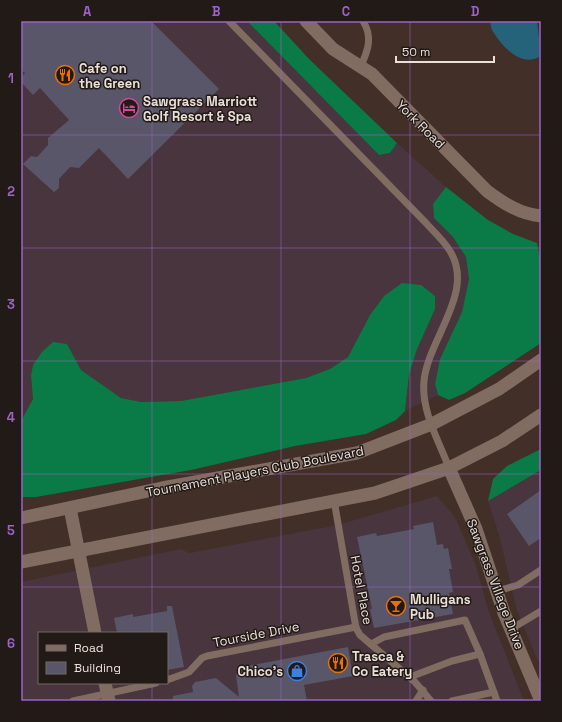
<svg xmlns="http://www.w3.org/2000/svg" width="562" height="722" font-family="'Space Grotesk',sans-serif">
	<style>
		.commercial { fill: #48353e; fill-rule: evenodd }
		.forest { fill: #0a7b47 }
		.water { fill: #25637b }
		.building { fill: #585668 }
		.lines { fill: none; stroke-linecap: round; stroke-linejoin: round }
		.service { stroke: #816c62; stroke-width: 7 }
		.minor { stroke: #816c62; stroke-width: 13 }
		.grid { fill: none; stroke: #9d62c7; stroke-width: 1; stroke-opacity: 0.55 }
		.labels { text-anchor: middle; stroke-width: 3; stroke-linejoin: round; paint-order: stroke }
		.poi-label { font-size: 13px; font-weight: bold; fill: #ebdfd9; stroke: #221a16; text-anchor: start }
		.street-label { font-size: 13px; fill: #ebdfd9; stroke: #221a16 }
		.neatline { fill: none; stroke: #9d62c7; stroke-width: 1.5 }
		.grid-label { font-size: 13px; text-anchor: middle; font-weight: bold; fill: #9d62c7 }
	</style>
	<rect width="100%" height="100%" fill="#422f27"/>
	<!-- commercial -->
	<g class="commercial">
		<polygon points="21,21 247,21 379,155 390,153 397,143 446,187 433,204 434,218 453,237 466,257 469,279 462,312 440,359 435,384 438,395 405,411 409,375 417,349 384,296 370,315 348,357 330,369 306,378 181,401 141,402 121,398 81,370 67,344 31,376 33,399 21,421"/>
		<polygon points="541,470 541,668 517,611 499,535 488,501"/>
		<path d="M437 496 455 517 475 563 489 612 524 701H21V582L181 549 189 553 338 525ZM39 633H167V683H39Z"/>
	</g>
	<!-- forest -->
	<g class="forest">
		<polygon points="247,21 274,21 309,59 397,143 390,153 379,155"/>
		<polygon points="446,187 488,220 513,234 537,243 541,262 541,343 465,393 449,400 438,395 435,384 440,359 462,312 469,279 466,257 453,237 434,218 433,204"/>
		<polygon points="402,283 421,285 435,296 435,309 417,349 409,375 405,411 396,420 366,434 295,446 191,470 36,497 21,497 21,421 33,399 31,376 33,365 42,352 53,342 67,344 81,370 121,398 141,402 181,401 306,378 330,369 348,357 370,315 384,296"/>
		<polygon points="541,449 541,470 488,501 493,479 507,466"/>
	</g>
	<!-- water -->
	<path class="water" d="M490 21H537L539 38V57C522 67 503 48 494 33 491 30 491 25 490 21Z"/>
	<!-- building -->
	<g class="building">
		<polygon points="21,21 151,21 219,89 128,179 99,148 79,168 70,167 59,179 59,188 54,192 23,164 31,156 37,157 48,145 48,138 69,120 40,88 33,95 21,82 21,78 25,73 21,70"/>
		<polygon points="541,490 541,538 529,546 507,514"/>
		<polygon points="433,522 437,545 443,544 444,549 448,548 452,569 449,569 453,592 449,593 453,614 374,628 370,609 372,609 357,537 376,533 377,536 414,529 413,526"/>
		<polygon points="167,606 172,606 184,667 167,670 167,633 117,633 114,618 133,614 133,617 167,611"/>
		<polygon points="348,647 353,676 304,685 307,701 173,701 173,696 193,692 192,686 195,682 216,678 239,697 236,675 242,667"/>
	</g>
	<g class="lines">
		<!-- service -->
		<g class="service">
			<path d="M229 21 426 223C433 231 442 239 448 248 478 290 428 338 424 381 421 411 439 441 449 468"/>
			<path d="M361 66C368 50 373 37 363 21"/>
			<polyline points="334,500 356,628 360,635 415,682 431,701"/>
			<polyline points="497,591 518,585 541,570"/>
			<polyline points="511,629 541,611"/>
			<polyline points="371,644 384,637 465,620 480,654 452,661 410,677"/>
			<polyline points="480,654 497,701"/>
			<polyline points="167,680 189,672 202,658 207,656 356,627"/>
			<polyline points="73,701 156,683"/>
			<polyline points="416,701 423,690"/>
			<polyline points="452,701 494,692"/>
		</g>
		<!-- minor -->
		<g class="minor">
			<path d="M306 21 333 49 372 74 487 191C503 203 520 214 541 216"/>
			<polyline points="449,468 476,529 504,613 541,701"/>
			<polyline points="70,508 95,633"/>
			<polyline points="21,518 162,488 357,453 432,424 499,389 541,360"/>
			<polyline points="21,562 375,493 449,468 502,441 541,415"/>
			<polyline points="105,683 109,701"/>
		</g>
	</g>
	<!-- grid -->
	<path class="grid" d="M152 21V633M281 21V701M410 21V701M21 135H541M21 248H541M21 361H541M21 474H541M21 587H541M152 683V701"/>
	<!-- icons -->
	<defs>
		<symbol id="restaurant-ring" viewBox="-11 -11 22 22"><circle r="9.5" fill="#221a16" stroke="#e8710a" stroke-width="1.5"/><path d="M-5-6h1v4h1v-4h1v4h1v-4h1v5L-1.5 .5V6h-2V.5L-5-1ZM5-6V6H3V1.5H1.5Q1.5-4 5-6Z" fill="#e8710a"/></symbol>
		<symbol id="hotel-ring" viewBox="-11 -11 22 22"><circle r="9.5" fill="#221a16" stroke="#d1479c" stroke-width="1.5"/><path d="M-6-4.5h1.5V1H6V5H4.5V3h-9V5H-6ZM-4 0a1.8 1.8 0 1 1 3.6 0ZM.5 0V-2.5h3Q6-2.5 6 0Z" fill="#d1479c"/></symbol>
		<symbol id="bar-ring" viewBox="-11 -11 22 22"><circle r="9.5" fill="#221a16" stroke="#e8710a" stroke-width="1.5"/><path d="M-6-5H6L.8 .8V4.5H3.5V6h-7V4.5H-.8V.8Z" fill="#e8710a"/></symbol>
		<symbol id="shop-ring" viewBox="-11 -11 22 22"><circle r="9.5" fill="#221a16" stroke="#3f7fe0" stroke-width="1.5"/><path d="M-5-2.5h2.3a2.7 3.5 0 0 1 5.4 0H5L5.5 6h-11ZM-1.5-2.5h3a1.5 2.3 0 0 0-3 0Z" fill="#3f7fe0"/></symbol>
	</defs>
	<g fill-rule="evenodd">
		<use href="#restaurant-ring" x="54" y="64" width="22" height="22"/>
		<use href="#hotel-ring" x="118" y="97" width="22" height="22"/>
		<use href="#bar-ring" x="385" y="595" width="22" height="22"/>
		<use href="#restaurant-ring" x="327" y="652" width="22" height="22"/>
		<use href="#shop-ring" x="286" y="660" width="22" height="22"/>
	</g>
	<g class="labels">
		<!-- poi labels -->
		<g class="poi-label">
			<text x="79" y="73">Cafe on<tspan x="79" dy="15">the Green</tspan></text>
			<text x="143" y="106">Sawgrass Marriott<tspan x="143" dy="15">Golf Resort &amp; Spa</tspan></text>
			<text x="410" y="604">Mulligans<tspan x="410" dy="15">Pub</tspan></text>
			<text x="352" y="661">Trasca &amp;<tspan x="352" dy="15">Co Eatery</tspan></text>
			<text x="283" y="676" text-anchor="end">Chico's</text>
		</g>
		<!-- street labels -->
		<g class="street-label">
			<text transform="translate(421 124) rotate(45)" y="5">York Road</text>
			<text transform="translate(255 471) rotate(-11)" y="5">Tournament Players Club Boulevard</text>
			<text transform="translate(496 584) rotate(69)" y="5">Sawgrass Village Drive</text>
			<text transform="translate(362 590) rotate(79)" y="5">Hotel Place</text>
			<text transform="translate(256 634) rotate(-11)" y="5">Tourside Drive</text>
		</g>
	</g>
	<!-- border -->
	<rect width="562" height="722" fill="none" stroke="#221a16" stroke-width="44"/>
	<!-- legend -->
	<rect x="38" y="632" width="130" height="52" fill="#221a16" stroke="#726964"/>
	<rect x="46" y="645" width="20" height="6" fill="#816c62" stroke="#726964"/>
	<text x="74" y="652" font-size="12" fill="#ebdfd9">Road</text>
	<rect x="46" y="662" width="20" height="12" fill="#585668" stroke="#726964"/>
	<text x="74" y="672" font-size="12" fill="#ebdfd9">Building</text>
	<!-- scale -->
	<path d="M396 56v6h98v-6" fill="none" stroke="#ebdfd9" stroke-width="2"/>
	<text x="402" y="56" font-size="12" fill="#ebdfd9" stroke="#221a16" stroke-width="3" paint-order="stroke">50 m</text>
	<rect x="22" y="22" width="518" height="678" class="neatline"/>
	<g class="grid-label">
		<text x="87" y="16">A</text>
		<text x="216" y="16">B</text>
		<text x="346" y="16">C</text>
		<text x="475" y="16">D</text>
		<text x="11" y="83">1</text>
		<text x="11" y="196">2</text>
		<text x="11" y="309">3</text>
		<text x="11" y="422">4</text>
		<text x="11" y="535">5</text>
		<text x="11" y="648">6</text>
	</g>
</svg>
